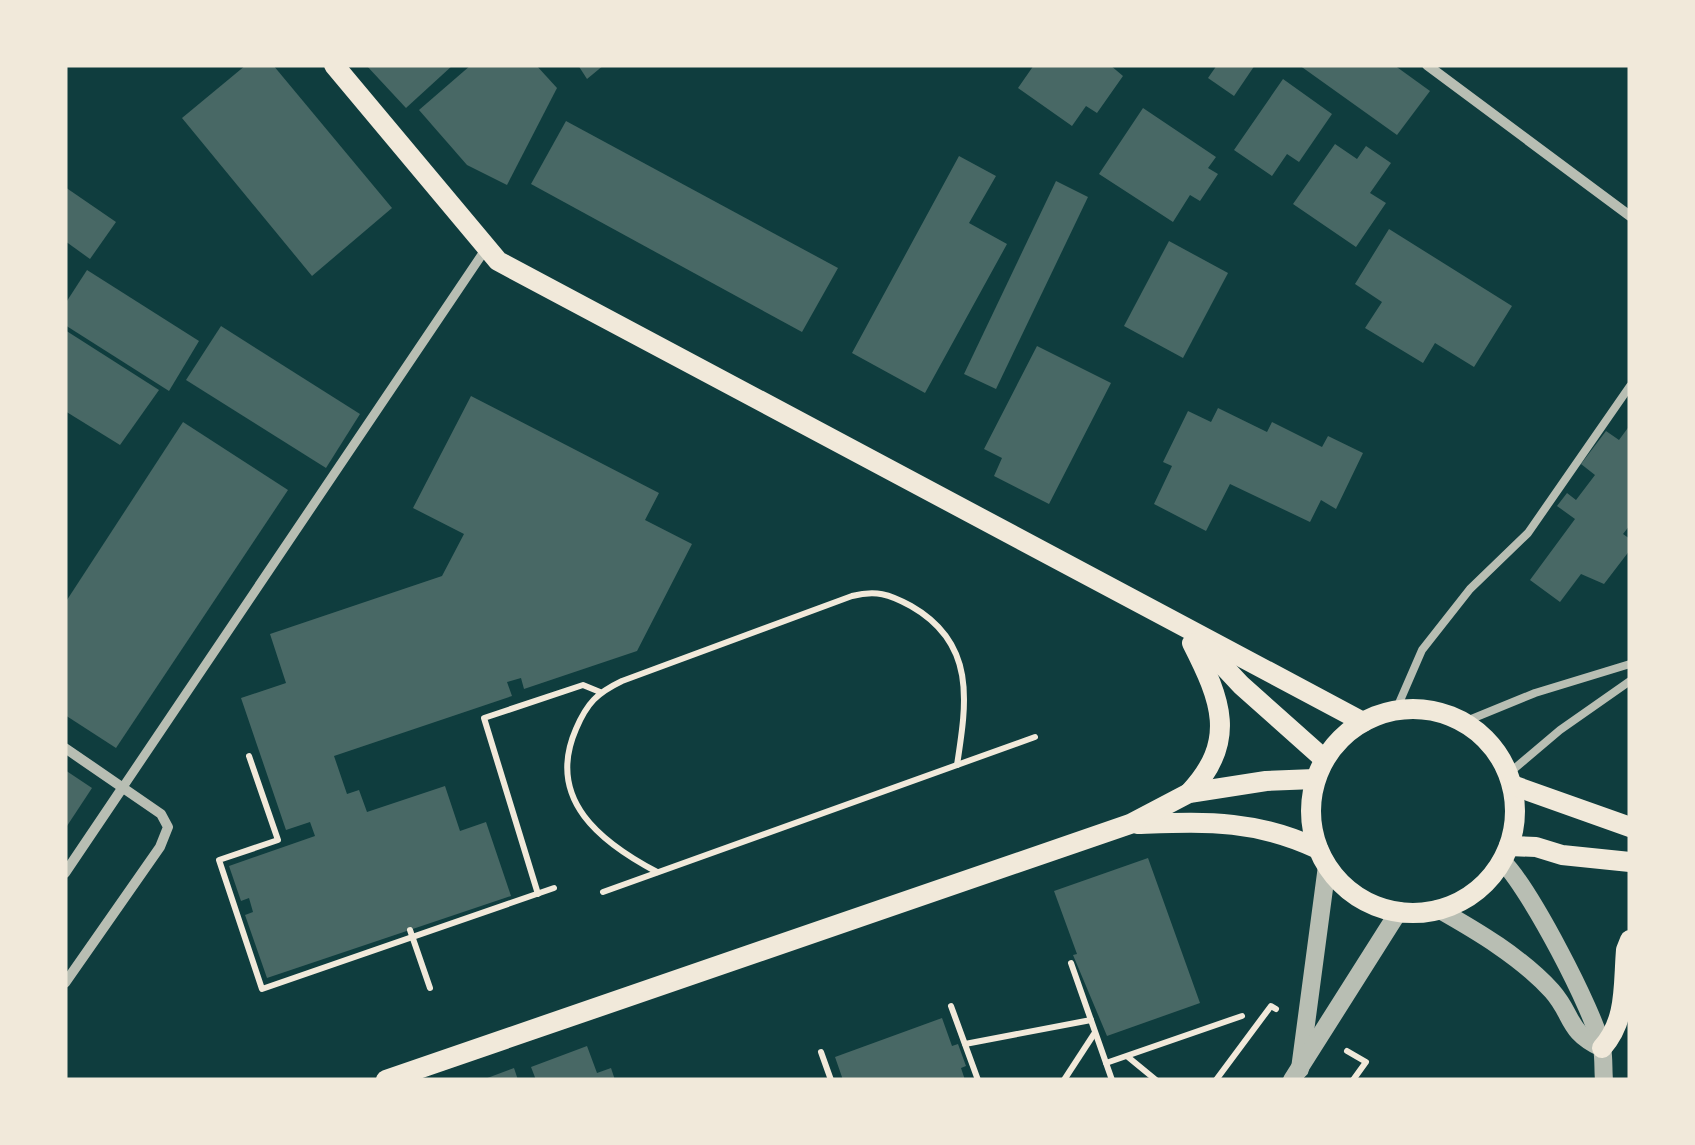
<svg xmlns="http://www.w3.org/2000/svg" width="1695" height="1145" font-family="'DejaVu Sans',sans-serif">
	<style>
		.building { fill: #486865 }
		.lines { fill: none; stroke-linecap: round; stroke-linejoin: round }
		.path { stroke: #f1e9da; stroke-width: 6 }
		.service { stroke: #b8beb3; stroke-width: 8 }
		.pedestrian { stroke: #b8beb3; stroke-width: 9 }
		.minor { stroke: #b8beb3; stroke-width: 10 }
		.tertiary { stroke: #b8beb3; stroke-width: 18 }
		.secondary { stroke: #f1e9da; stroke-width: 20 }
	</style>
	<rect width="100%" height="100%" fill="#0f3d3e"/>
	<!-- building -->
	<g class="building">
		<polygon points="246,65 273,65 392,208 312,276 182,118"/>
		<polygon points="366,65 453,65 406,108"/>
		<polygon points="471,65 536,65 557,88 507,185 467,165 419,110"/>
		<polygon points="578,65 604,65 587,79"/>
		<polygon points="1034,65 1110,65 1123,76 1097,113 1086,106 1072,126 1018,88"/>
		<polygon points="1217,65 1255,65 1234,96 1208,78"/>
		<polygon points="1299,65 1394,65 1430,91 1397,135"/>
		<polygon points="1283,79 1332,114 1299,162 1287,154 1272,176 1234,150"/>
		<polygon points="1143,108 1216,157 1208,168 1218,174 1200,201 1190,195 1173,222 1099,174"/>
		<polygon points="566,121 838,268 802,332 531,184"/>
		<polygon points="1335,144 1357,159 1366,146 1391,163 1370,193 1386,203 1356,247 1293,204"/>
		<polygon points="959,156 996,176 969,223 1007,244 925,393 852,353"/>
		<polygon points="1056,181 1088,197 996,389 964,374"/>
		<polygon points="65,187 116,222 90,259 65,241"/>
		<polygon points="1389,229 1512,306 1474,367 1435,343 1423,363 1365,328 1382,302 1355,284"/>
		<polygon points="1169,241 1228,273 1183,358 1124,326"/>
		<polygon points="87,270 199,341 169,391 65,325 65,304"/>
		<polygon points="221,326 360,414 326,468 186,380"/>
		<polygon points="65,330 159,390 120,445 65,411"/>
		<polygon points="1037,346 1111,383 1049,504 994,476 1002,458 984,449"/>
		<polygon points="471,396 659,493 645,520 692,544 637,651 524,689 521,678 507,682 512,696 334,756 347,794 359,790 367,812 445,786 460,831 486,822 511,896 267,978 245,915 253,912 249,898 241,901 229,866 315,836 310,822 286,830 241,698 286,683 270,634 442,576 464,534 413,508"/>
		<polygon points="1218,408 1267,432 1272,422 1322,447 1328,436 1363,453 1336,509 1321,500 1310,522 1230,484 1206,531 1154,504 1172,466 1163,462 1188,411 1211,422"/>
		<polygon points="183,422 288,490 116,748 65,715 65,603"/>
		<polygon points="1630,425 1630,525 1623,534 1630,539 1630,550 1604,584 1581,574 1560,602 1530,580 1575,519 1557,506 1567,493 1576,500 1595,475 1581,464 1606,431 1619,440"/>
		<polygon points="65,770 92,788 65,829"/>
		<polygon points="1148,858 1200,1003 1107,1036 1073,955 1077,954 1054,891"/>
		<polygon points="942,1018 952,1046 958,1044 966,1066 961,1068 965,1080 843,1080 835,1057"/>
		<polygon points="587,1046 597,1073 611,1068 615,1080 536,1080 531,1067"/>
		<polygon points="514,1068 518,1080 482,1080"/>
	</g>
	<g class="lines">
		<!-- path -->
		<g class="path">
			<polyline points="249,756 278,840 219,860 262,989 554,888"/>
			<path d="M657 872C602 843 545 800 576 729 587 703 597 693 622 681L852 596C876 590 889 594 911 606 976 643 967 701 957 765"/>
			<polyline points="603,892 1035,737"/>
			<polyline points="538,894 484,718 583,685 600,692"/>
			<polyline points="410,930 430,988"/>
			<polyline points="1071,963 1112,1080"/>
			<polyline points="951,1006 978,1080"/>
			<polyline points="965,1044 1091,1020"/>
			<polyline points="1347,1051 1366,1062 1353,1080"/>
			<polyline points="821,1052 831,1080"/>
			<polyline points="1128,1057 1156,1080"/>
			<polyline points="1106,1063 1242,1016"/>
			<polyline points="1064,1080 1094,1034"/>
			<polyline points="1216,1080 1271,1006 1276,1009"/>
		</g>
		<!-- service -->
		<g class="service">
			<polyline points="1396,710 1422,650 1470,589 1528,533 1630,386"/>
			<polyline points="1464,722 1535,693 1630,664"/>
			<polyline points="1508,774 1560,730 1630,681"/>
		</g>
		<!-- pedestrian -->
		<polyline class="pedestrian" points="123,787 485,250"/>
		<!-- minor -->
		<g class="minor">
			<polyline points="1427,65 1630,216"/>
			<polyline points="65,748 161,814 168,827 160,847 65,983"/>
			<polyline points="65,873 123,787"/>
		</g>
		<!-- tertiary -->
		<g class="tertiary">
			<path d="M1502 861C1529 887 1594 1011 1602 1048 1604 1058 1603 1070 1604 1080"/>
			<path d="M1438 909C1477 931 1521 957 1552 991 1574 1016 1566 1031 1602 1048"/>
			<polyline points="1300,1069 1327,866"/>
			<polyline points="1292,1080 1399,911"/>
		</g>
		<!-- secondary -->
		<g class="secondary">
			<polyline points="334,65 498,261 1363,722"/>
			<polyline points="1198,639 1241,685 1324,759"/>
			<circle cx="1413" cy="811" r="102"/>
			<polyline points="1512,785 1630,827"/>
			<path d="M1189 793C1238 741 1221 700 1192 643"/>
			<path d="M1137 824C1205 822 1254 819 1318 849"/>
			<polyline points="1509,846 1536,847 1562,855 1630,862"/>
			<path d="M1602 1048C1627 1020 1623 986 1626 950L1630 940"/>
			<polyline points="386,1080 1130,824 1189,793 1266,781 1315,779"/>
		</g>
	</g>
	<!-- border -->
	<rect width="1695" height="1145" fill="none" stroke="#f1e9da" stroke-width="135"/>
</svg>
